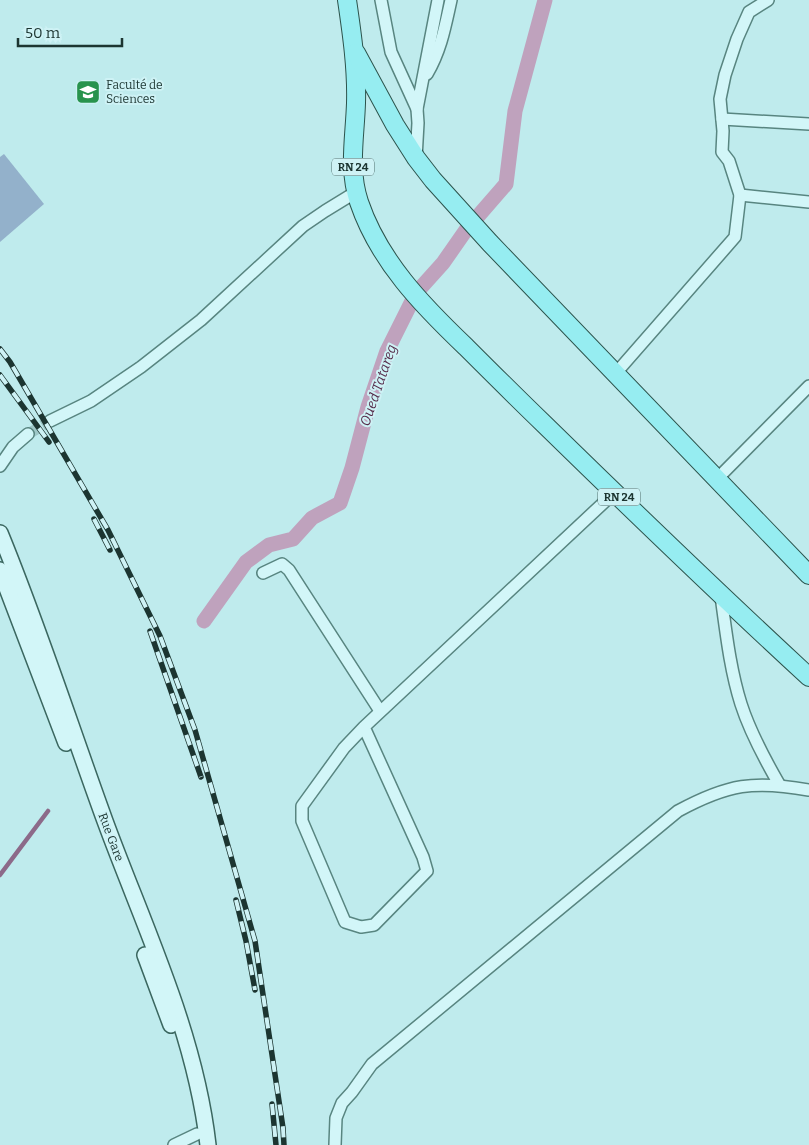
<svg xmlns="http://www.w3.org/2000/svg" width="809" height="1145" font-family="Bitter,serif">
	<style>
		.pitch { fill: #93b1cb }
		.lines { fill: none; stroke-linecap: round; stroke-linejoin: round }
		.stream { stroke: #8c6a89; stroke-width: 4.5 }
		.canal { stroke: #bfa2bd; stroke-width: 15 }
		.minor-tunnel { stroke: #9ec7c7; stroke-width: 11; stroke-dasharray: 11 5.5; stroke-linecap: butt }
		.minor-casing { stroke: #588580; stroke-width: 14 }
		.secondary-casing { stroke: #3b6760; stroke-width: 18 }
		.primary-casing { stroke: #2c534c; stroke-width: 20 }
		.minor { stroke: #d2f6f8; stroke-width: 11 }
		.secondary { stroke: #d2f6f8; stroke-width: 15 }
		.primary { stroke: #96edf1; stroke-width: 18 }
		.rail-casing { stroke: #1c3531; stroke-width: 5.5 }
		.rail { stroke: #cef2f5; stroke-width: 4; stroke-dasharray: 11; stroke-linecap: butt }
		.labels { text-anchor: middle; stroke-width: 4; stroke-linejoin: round; paint-order: stroke }
		.shield { fill: #cef2f5; stroke: #516e6c; stroke-width: 1 }
		.shield-label { font-size: 11px; font-weight: bold; fill: #1c3531 }
		.poi-label { font-size: 12px; fill: #1c3531; stroke: #cef2f5; text-anchor: start }
		.street-label { font-size: 12px; fill: #1c3531; stroke: #cef2f5 }
		.water-label { font-size: 14px; font-style: italic; fill: #552b49; stroke: #cef2f5 }
	</style>
	<rect width="100%" height="100%" fill="#bfebed"/>
	<!-- pitch -->
	<polygon class="pitch" points="4,154 44,204 0,242 0,157"/>
	<g class="lines">
		<!-- stream -->
		<polyline class="stream" points="0,875 48,811"/>
		<!-- canal -->
		<polyline class="canal" points="204,621 246,562 269,545 293,539 312,518 340,503 352,468 368,407 387,351 416,293 443,263 466,230 506,184 515,111 545,0"/>
		<!-- minor-tunnel -->
		<polyline class="minor-tunnel" points="28,434 50,421"/>
		<defs>
			<g id="minor">
				<polyline points="381,0 391,52 417,109 418,123 416,158"/>
				<path d="M427 74C441 50 445 27 451 0"/>
				<polyline points="417,109 438,0"/>
				<polyline points="722,119 809,124"/>
				<polyline points="740,195 809,202"/>
				<polyline points="616,373 735,237 740,195 729,161 722,152 723,131 720,99 725,75 737,39 749,12 768,0"/>
				<polyline points="50,421 91,401 141,367 201,320 303,226 325,211 356,192"/>
				<polyline points="0,466 13,447 28,434"/>
				<polyline points="717,479 809,386"/>
				<polyline points="263,573 282,564 289,570 380,711"/>
				<path d="M721 596C726 632 730 669 741 704 750 732 764 758 779 784"/>
				<polyline points="364,727 423,857 427,871 374,925 361,927 345,922 302,821 302,806 344,748 364,727 614,493"/>
				<polyline points="174,1145 197,1134"/>
				<path d="M335 1145 336 1118 342 1103 352 1092 372 1064 678 811C728 784 754 780 809 790"/>
			</g>
			<g id="secondary">
				<path d="M0 533C39 628 70 725 105 821 144 927 195 1031 208 1145"/>
				<polyline points="0,570 66,743"/>
				<polyline points="145,955 171,1025"/>
			</g>
			<g id="primary">
				<path d="M347 0C352 34 357 69 356 103 355 137 348 169 359 202 379 261 422 305 466 347 491 372 517 398 543 423 631 509 719 594 809 677"/>
				<polyline points="356,53 395,125 416,158 433,180 490,243 809,575"/>
			</g>
		</defs>
		<!-- minor casing -->
		<use href="#minor" class="minor-casing"/>
		<!-- secondary casing -->
		<use href="#secondary" class="secondary-casing"/>
		<!-- primary casing -->
		<use href="#primary" class="primary-casing"/>
		<!-- minor -->
		<use href="#minor" class="minor"/>
		<!-- secondary -->
		<use href="#secondary" class="secondary"/>
		<!-- primary -->
		<use href="#primary" class="primary"/>
		<defs>
			<g id="rail">
				<polyline points="0,349 10,362 108,530 160,636 195,730 255,941 283,1128 284,1145"/>
				<polyline points="0,375 49,442"/>
				<polyline points="94,519 110,550"/>
				<polyline points="150,631 201,777"/>
				<polyline points="236,900 246,941 255,990"/>
				<polyline points="272,1104 276,1145"/>
			</g>
		</defs>
		<!-- rail casing -->
		<use href="#rail" class="rail-casing"/>
		<!-- rail -->
		<use href="#rail" class="rail"/>
	</g>
	<!-- icons -->
	<defs>
		<symbol id="university-square" viewBox="-11 -11 22 22"><rect x="-9" y="-9" width="18" height="18" rx="4" fill="#28934d" stroke="#cef2f5"/><path d="M0-5L7-2L0 1L-7-2ZM-4 1L0 2.5L4 1V4Q0 6-4 4Z" fill="#fff"/></symbol>
	</defs>
	<g fill-rule="evenodd">
		<use href="#university-square" x="74" y="78" width="28" height="28"/>
	</g>
	<g class="labels">
		<!-- shield labels -->
		<g class="shield">
			<rect x="332" y="158.5" width="42" height="17" rx="4"/>
			<rect x="598" y="488.5" width="42" height="17" rx="4"/>
		</g>
		<g class="shield-label">
			<text x="353" y="171">RN 24</text>
			<text x="619" y="501">RN 24</text>
		</g>
		<!-- poi labels -->
		<g class="poi-label">
			<text x="106" y="89">Faculté de<tspan x="106" dy="14">Sciences</tspan></text>
		</g>
		<!-- street labels -->
		<g class="street-label">
			<text transform="translate(111 837) rotate(69)" y="4">Rue Gare</text>
		</g>
		<!-- water labels -->
		<g class="water-label">
			<text transform="translate(378 385) rotate(-71)" y="5">Oued Tatareg</text>
		</g>
	</g>
	<!-- scale -->
	<path d="M18 38v8h104v-8" fill="none" stroke="#1c3531" stroke-width="2.5"/>
	<text x="25" y="38" font-size="15" fill="#1c3531" stroke="#cef2f5" stroke-width="4" paint-order="stroke">50 m</text>
</svg>
